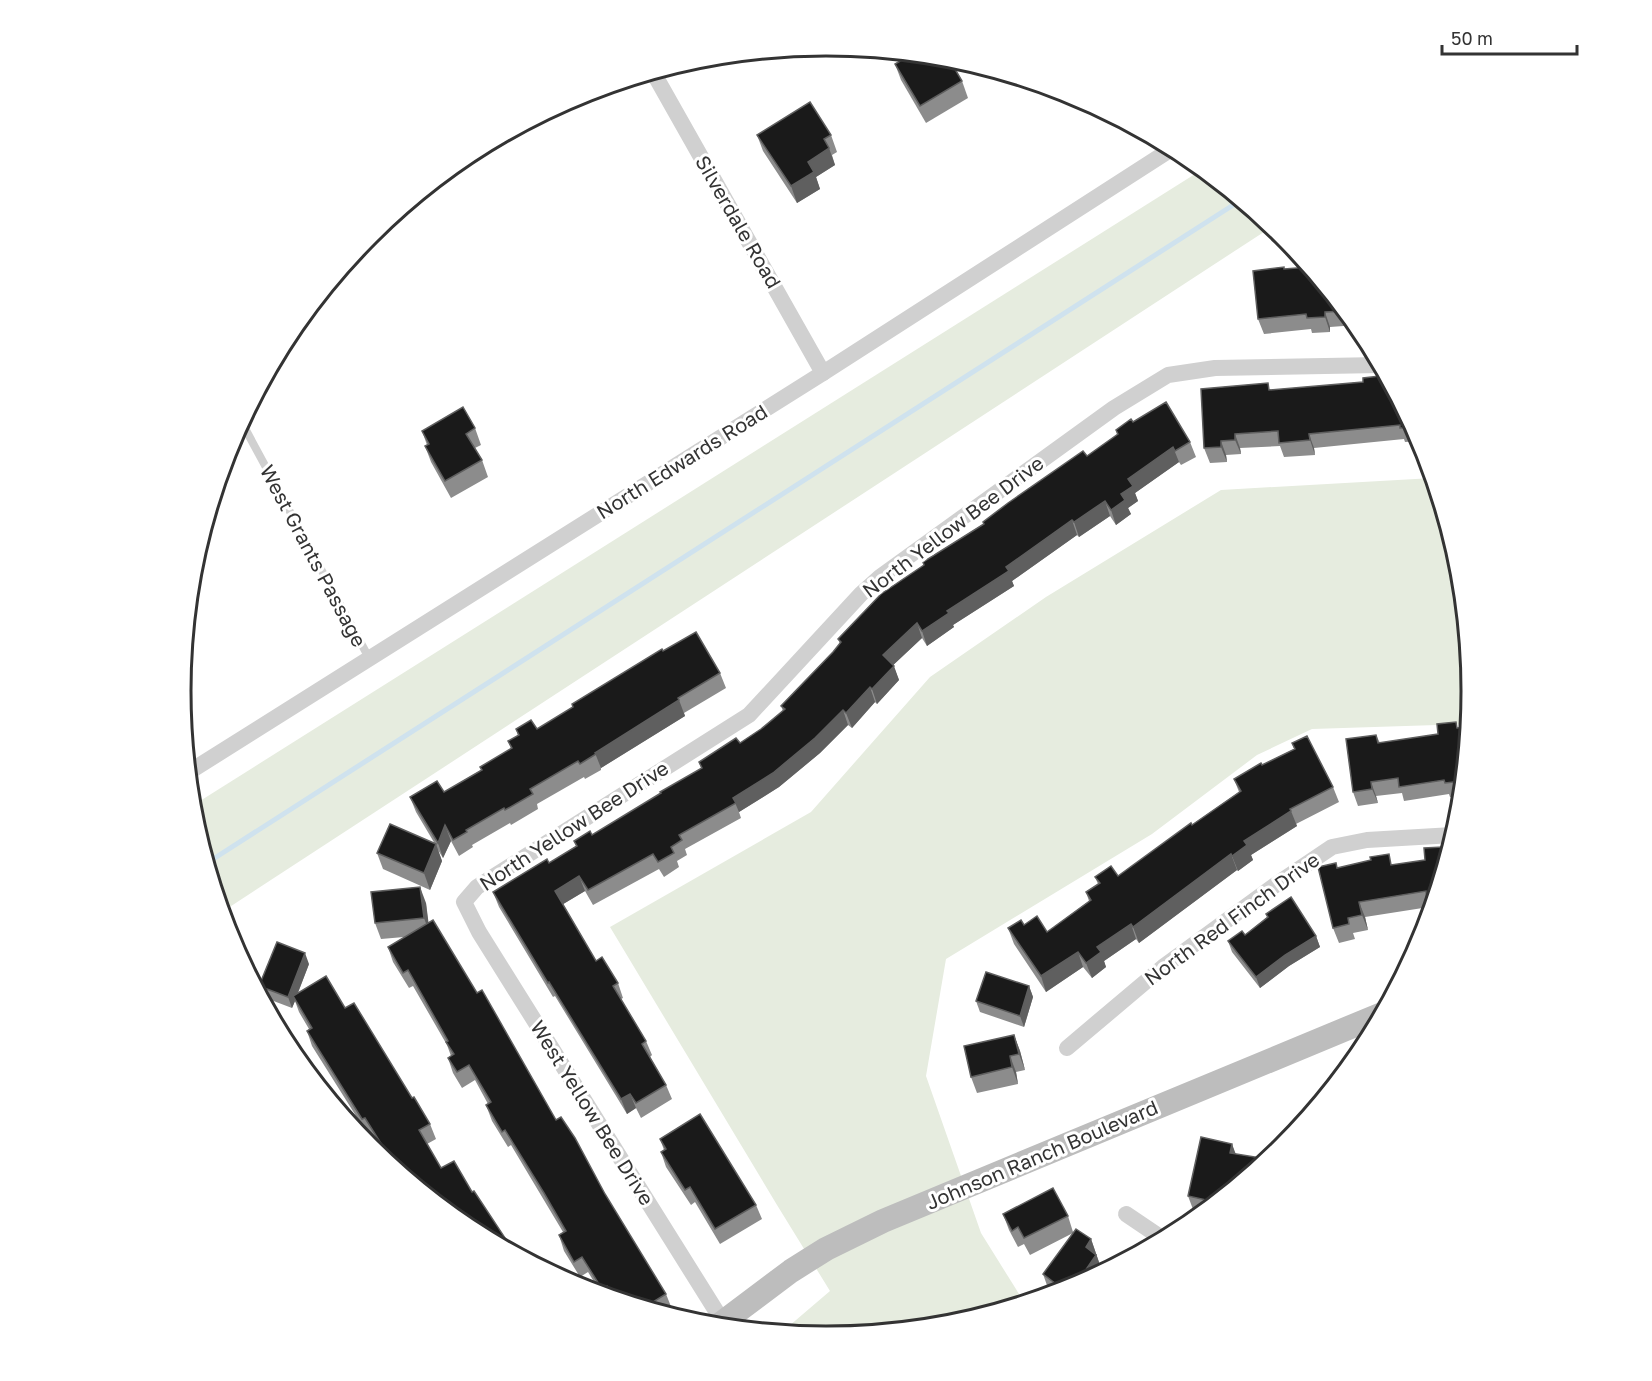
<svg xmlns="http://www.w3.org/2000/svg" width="1652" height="1381" font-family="'Golos Text',sans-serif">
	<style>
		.green { fill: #e6ecdf }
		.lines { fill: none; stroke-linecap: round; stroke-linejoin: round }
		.stream { stroke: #cfe2ee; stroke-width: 5 }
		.lane { stroke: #d0d0d0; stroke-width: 8 }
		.street { stroke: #d0d0d0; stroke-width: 16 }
		.secondary { stroke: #bdbdbd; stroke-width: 24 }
		.wall { fill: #8c8c8c }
		.shaded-wall { fill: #5f5f5f }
		.building { fill: #1a1a1a; stroke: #5f5f5f; stroke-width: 1.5 }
		.labels { text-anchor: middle; stroke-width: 6; stroke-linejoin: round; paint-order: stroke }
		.street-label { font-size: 20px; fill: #333; stroke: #fff }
		.rim { fill: none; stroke: #333; stroke-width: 3 }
	</style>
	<rect width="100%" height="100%" fill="#fff"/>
	<!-- green -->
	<g class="green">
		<polygon points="1203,169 1273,226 222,912 193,816 192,806"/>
		<polygon points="1433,478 1459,565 1471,691 1468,724 1312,729 1257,755 1152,834 946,959 926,1076 981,1233 1024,1302 952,1324 826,1336 782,1332 830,1291 777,1205 610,927 811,812 930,677 1046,597 1221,490"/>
	</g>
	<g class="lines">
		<!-- stream -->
		<polyline class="stream" points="207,863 1241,200"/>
		<!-- lane -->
		<polyline class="lane" points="241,421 369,658"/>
		<!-- street -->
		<g class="street">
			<polyline points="653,72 823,373"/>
			<polyline points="189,772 823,373 1173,148"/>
			<polyline points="1067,1048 1163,967 1274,886 1332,847 1367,840 1453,835"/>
			<polyline points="1126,1214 1163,1239"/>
			<polyline points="723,1322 479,932 464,902 477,887 749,715 861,594 880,577 1114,408 1168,375 1215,368 1380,365"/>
		</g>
		<!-- secondary -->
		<polyline class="secondary" points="719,1325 791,1271 826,1249 883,1221 1382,1014"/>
	</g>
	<!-- wall -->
	<g class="wall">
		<polygon points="895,64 962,81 968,98 926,123 901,80"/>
		<polygon points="757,135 831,135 837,152 832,155 835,165 816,177 820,189 797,203 763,151"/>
		<polygon points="1310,267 1357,325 1330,327 1330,332 1312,333 1311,329 1264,334 1258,319 1284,269"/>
		<polygon points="1389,382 1421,441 1405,442 1404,439 1314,448 1315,455 1284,457 1280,446 1240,448 1241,454 1226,455 1227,462 1210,463 1204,448 1271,390"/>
		<polygon points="1133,422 1190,442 1196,457 1181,465 1179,462 1135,493 1138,501 1128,508 1131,514 1116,525 1110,516 1079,537 1077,535 1012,581 1014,586 953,625 954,627 927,646 922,638 893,665 899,680 877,704 875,702 852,728 848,725 820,753 779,787 739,812 741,818 685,849 687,855 677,861 679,867 664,877 659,869 593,905 585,891 563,904 596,961 618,983 623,998 621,999 646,1041 652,1055 650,1057 666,1085 672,1099 641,1118 636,1108 627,1114 555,996 553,997 499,907 493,892 549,863 576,846 574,841 592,835 661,794 701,768 699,762 740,743 761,729 783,711 781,706 833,652 840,644 838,639 924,565 923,562 983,524 1087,456 1117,435 1116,430"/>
		<polygon points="475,428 481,445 475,448 482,460 488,477 451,498 431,462 425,446 427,445 422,431"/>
		<polygon points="663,651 720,673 726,688 684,713 685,716 601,768 601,770 585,779 584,777 537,804 538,809 511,825 510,823 472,845 473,847 459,856 451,841 443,858 438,850 442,861 430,890 383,869 377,853 435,844 416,812 410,797 444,792 481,770 480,767 511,749 508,741 518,736 516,729 537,729 573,707 572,704"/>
		<polygon points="1468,727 1461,796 1450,797 1449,794 1404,801 1402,793 1376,796 1378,803 1358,806 1353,792 1376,735 1380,743 1438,734 1459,728"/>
		<polygon points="1292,743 1333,787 1339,802 1296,824 1297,826 1251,855 1253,860 1238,871 1237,870 1139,943 1136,939 1104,961 1106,967 1092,978 1083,967 1046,992 1014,944 1008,928 1024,925 1047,932 1089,901 1086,892 1098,884 1095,877 1118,876 1239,792 1234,779 1294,749"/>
		<polygon points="1443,847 1446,855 1447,855 1430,911 1429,907 1365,917 1368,930 1353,933 1355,939 1339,943 1333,928 1338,868 1393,865 1425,860"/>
		<polygon points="426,903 428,923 477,993 556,1120 605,1194 666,1294 672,1309 665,1313 601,1293 588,1272 580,1277 564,1251 559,1235 563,1232 511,1145 508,1147 492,1121 486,1105 488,1104 475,1080 462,1088 453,1073 448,1058 451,1056 447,1045 413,986 409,988 393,962 388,947 404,937 381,939 375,923"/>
		<polygon points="1266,914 1316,936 1320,947 1289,966 1260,988 1232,952 1228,941 1245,935 1267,917"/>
		<polygon points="309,964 298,993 345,1008 412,1098 430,1124 436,1139 427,1144 441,1168 472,1192 511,1247 512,1251 467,1227 389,1163 370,1133 368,1135 312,1046 307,1031 309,1029 299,1012 295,1001 292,1008 263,997 259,986"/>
		<polygon points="1029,986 1033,997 1024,1027 980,1012 976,1001"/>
		<polygon points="1014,1035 1020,1051 1025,1070 1016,1072 1018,1084 977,1093 971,1077"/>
		<polygon points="660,1139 756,1205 762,1219 720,1244 695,1202 691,1205 666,1167 661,1152 664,1150"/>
		<polygon points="1232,1144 1235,1154 1267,1159 1201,1214 1194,1212 1188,1196"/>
		<polygon points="1003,1214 1068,1216 1073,1232 1091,1239 1102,1271 1073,1287 1052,1293 1049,1291 1043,1274 1073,1233 1030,1255 1024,1244 1018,1247 1009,1230"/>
	</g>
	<!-- shaded-wall -->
	<g class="shaded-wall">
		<polygon points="829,148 835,165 816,177 820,189 797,203 791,186 808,162"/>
		<polygon points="1325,312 1330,327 1330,332 1325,317"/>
		<polygon points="1235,434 1240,448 1241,454 1235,440"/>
		<polygon points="1309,434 1314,448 1315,455 1310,440"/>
		<polygon points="1221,441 1226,455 1227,462 1221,447"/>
		<polygon points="1173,447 1179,462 1135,493 1138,501 1128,508 1131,514 1116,525 1111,510 1128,479"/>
		<polygon points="1105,501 1110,516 1079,537 1074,522"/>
		<polygon points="1072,520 1077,535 1012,581 1014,586 953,625 954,627 927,646 922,631 947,611 1006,567"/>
		<polygon points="917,623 922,638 888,670 883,655"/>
		<polygon points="894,666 899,680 877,704 872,689"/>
		<polygon points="870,687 875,702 852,728 846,713"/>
		<polygon points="679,700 685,716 601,768 595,753"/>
		<polygon points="843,710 848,725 820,753 779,787 739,812 733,798"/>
		<polygon points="1371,782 1376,796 1378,803 1372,789"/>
		<polygon points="1291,811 1297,826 1251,855 1253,860 1238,871 1232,856 1244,841"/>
		<polygon points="445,825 451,841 443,858 438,843"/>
		<polygon points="436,844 442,861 430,890 424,873"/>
		<polygon points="1231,854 1237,870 1139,943 1133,927"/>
		<polygon points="579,876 585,891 560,906 555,891"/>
		<polygon points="420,887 426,903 430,934 424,918"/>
		<polygon points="1359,902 1365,917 1368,930 1362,915"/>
		<polygon points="1131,924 1136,939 1104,961 1106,967 1092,978 1086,963 1097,947"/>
		<polygon points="1316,936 1320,947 1289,966 1260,988 1256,977 1285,955"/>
		<polygon points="1078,952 1083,967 1046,992 1041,976"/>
		<polygon points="305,953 309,964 295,1000 293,996 295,1001 292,1008 288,997"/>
		<polygon points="1029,986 1033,997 1024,1027 1020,1016"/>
		<polygon points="1014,1035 1020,1051 1025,1070 1019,1054"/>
		<polygon points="1010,1056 1016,1072 1018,1084 1012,1067"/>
		<polygon points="630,1094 636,1108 627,1114 621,1099"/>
		<polygon points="1232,1144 1238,1160 1230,1153"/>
		<polygon points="1091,1239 1102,1271 1074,1287 1086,1247"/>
	</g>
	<!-- building -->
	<g class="building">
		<polygon points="912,54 948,57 962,81 920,106 895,64"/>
		<polygon points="810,102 831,135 824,139 829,148 808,162 814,172 791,186 757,135"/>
		<polygon points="1284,267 1284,269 1310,267 1345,311 1325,312 1325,317 1307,318 1306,314 1258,319 1253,271"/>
		<polygon points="1380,376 1381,382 1389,382 1414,427 1400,428 1400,425 1309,434 1310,440 1279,443 1278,431 1235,434 1235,440 1221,441 1221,447 1204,448 1201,389 1268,383 1269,390 1363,382 1363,378"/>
		<polygon points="1166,402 1190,442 1175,451 1173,447 1128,479 1133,486 1121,494 1125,500 1111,510 1105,501 1074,522 1072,520 1006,567 1009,571 947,611 949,613 922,631 917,623 883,655 894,666 872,689 870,687 846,713 843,710 815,738 773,773 733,798 736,803 679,835 682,840 671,847 674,853 658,862 653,854 588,890 579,876 555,891 596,961 602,957 618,983 613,986 646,1041 642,1044 666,1085 636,1103 630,1094 621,1099 549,982 548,983 493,892 547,859 549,863 577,846 574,841 590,831 592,835 661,793 660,792 702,768 699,762 736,738 740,743 761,729 785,709 781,706 833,652 841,642 838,639 881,594 924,565 923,562 984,524 983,522 1008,503 1083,451 1087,456 1118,434 1116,430 1131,419 1133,422"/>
		<polygon points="463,407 475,428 466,434 482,460 445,481 425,446 429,444 422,431"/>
		<polygon points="696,632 720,673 678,698 679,700 595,753 596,754 580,764 578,761 530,789 533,794 505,810 504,808 466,830 467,832 453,840 445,825 438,843 410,797 437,781 444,792 482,770 480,767 512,748 508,741 519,735 516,729 531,720 537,729 573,707 572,704 662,649 663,651"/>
		<polygon points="1456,722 1457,728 1468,727 1463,781 1445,783 1444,780 1399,787 1398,778 1371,782 1372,789 1353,792 1346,739 1376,735 1378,743 1438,734 1437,724"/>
		<polygon points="1307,736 1333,787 1290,809 1291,811 1244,841 1247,845 1232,856 1231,854 1133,927 1131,924 1097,947 1101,952 1086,963 1078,952 1041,976 1008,928 1021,920 1024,925 1037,916 1047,932 1091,900 1086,892 1100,883 1095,877 1111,866 1118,876 1191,823 1192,825 1241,791 1234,779 1261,763 1262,765 1295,749 1292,743"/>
		<polygon points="390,824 436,844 424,873 377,853"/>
		<polygon points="1443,847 1443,855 1447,855 1433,902 1427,902 1426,891 1359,902 1362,915 1348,918 1349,924 1333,928 1318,867 1336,863 1337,868 1371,860 1370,857 1389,854 1391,865 1425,860 1424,848"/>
		<polygon points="420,887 424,918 375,923 371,892"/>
		<polygon points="1291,897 1316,936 1285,955 1256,977 1228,941 1242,931 1245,935 1268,917 1266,914"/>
		<polygon points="433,920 477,993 482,990 556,1120 561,1117 575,1138 605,1194 666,1294 645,1307 614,1297 607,1286 602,1289 582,1257 574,1262 559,1235 566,1231 544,1193 505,1130 502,1132 486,1105 491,1102 469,1065 457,1072 448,1058 454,1054 446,1042 448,1041 408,970 403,973 388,947"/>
		<polygon points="231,927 254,980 252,980 230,937 227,929"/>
		<polygon points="277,942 305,953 288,997 259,986"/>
		<polygon points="986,972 1029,986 1020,1016 976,1001"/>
		<polygon points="326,976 345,1008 354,1003 412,1098 414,1097 430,1124 419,1130 441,1168 454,1161 472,1192 474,1191 511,1247 508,1249 467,1227 397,1169 365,1118 362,1119 307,1031 312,1028 293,996"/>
		<polygon points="1014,1035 1019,1054 1010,1056 1012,1067 971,1077 964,1046"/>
		<polygon points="1345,1071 1336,1082 1333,1075"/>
		<polygon points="700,1114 756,1205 715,1229 690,1187 685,1190 661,1152 666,1149 660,1139"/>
		<polygon points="1201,1137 1232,1144 1230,1153 1267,1159 1215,1202 1188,1196"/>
		<polygon points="1053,1188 1068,1216 1024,1238 1018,1227 1012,1231 1003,1214"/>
		<polygon points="1076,1229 1091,1239 1086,1247 1096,1255 1074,1287 1064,1290 1043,1274"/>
		<polygon points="1131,1249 1141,1251 1130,1257"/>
		<polygon points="1116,1259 1123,1260 1115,1264"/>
	</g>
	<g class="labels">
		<!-- street labels -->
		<g class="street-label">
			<text transform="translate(738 222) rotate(60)" y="7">Silverdale Road</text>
			<text transform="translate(682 462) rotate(-32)" y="7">North Edwards Road</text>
			<text transform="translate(953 527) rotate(-37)" y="7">North Yellow Bee Drive</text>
			<text transform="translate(313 556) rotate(62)" y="7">West Grants Passage</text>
			<text transform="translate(574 826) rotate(-33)" y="7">North Yellow Bee Drive</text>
			<text transform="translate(1232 919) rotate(-36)" y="7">North Red Finch Drive</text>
			<text transform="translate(592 1113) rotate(58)" y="7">West Yellow Bee Drive</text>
			<text transform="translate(1042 1155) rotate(-23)" y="7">Johnson Ranch Boulevard</text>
		</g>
	</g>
	<!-- crop -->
	<path d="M0 0H1652V1381H0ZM191 691a635 635 0 1 1 1270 0a635 635 0 1 1-1270 0Z" fill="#fff" fill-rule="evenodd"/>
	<path class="rim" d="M191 691a635 635 0 1 1 1270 0a635 635 0 1 1-1270 0Z"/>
	<!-- scale -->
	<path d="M1442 45v9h135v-9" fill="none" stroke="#333333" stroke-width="3"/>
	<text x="1451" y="45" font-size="18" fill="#333333" stroke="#ffffff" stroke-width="4.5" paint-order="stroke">50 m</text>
</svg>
